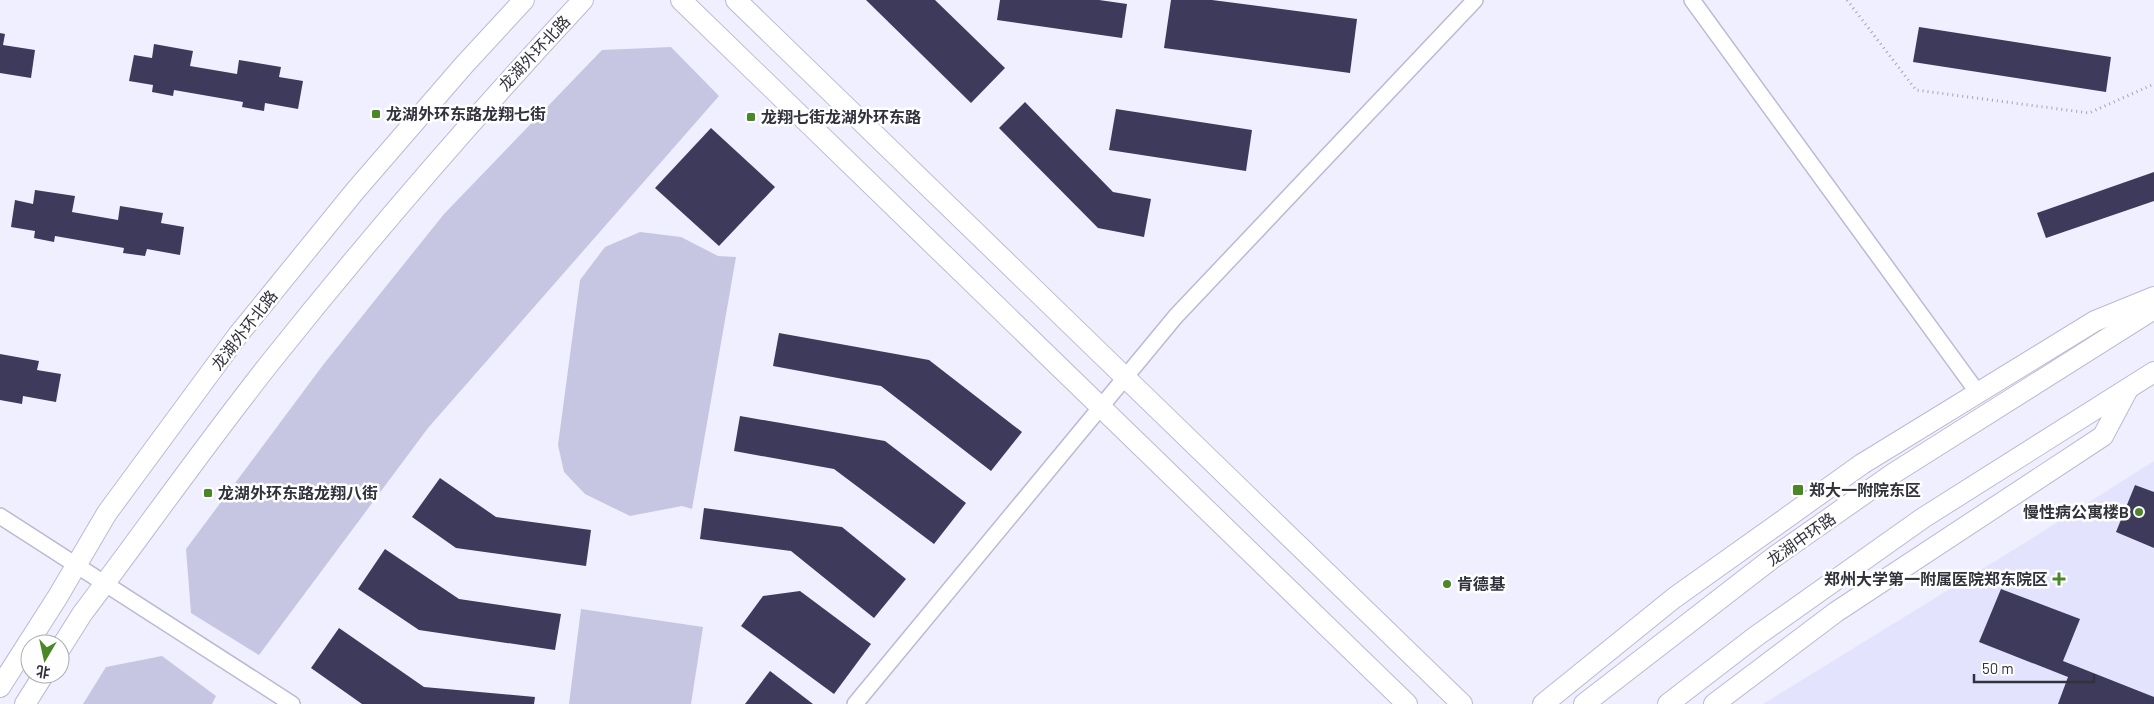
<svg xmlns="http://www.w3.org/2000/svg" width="2154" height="704" font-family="Barlow,'Noto Sans SC',sans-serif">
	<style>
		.built { fill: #e3e3fe }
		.green { fill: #c7c6e2 }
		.building { fill: #3d3a5c }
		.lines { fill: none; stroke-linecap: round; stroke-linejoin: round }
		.street-casing { stroke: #babad3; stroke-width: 18 }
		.secondary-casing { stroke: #babad3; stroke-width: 22 }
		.path { stroke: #a5a5b2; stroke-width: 3; stroke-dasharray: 1 4; stroke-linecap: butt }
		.street { stroke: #fff; stroke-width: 15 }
		.secondary { stroke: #fff; stroke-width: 20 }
		.poi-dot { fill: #4a8726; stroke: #fefefe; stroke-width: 2 }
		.labels { text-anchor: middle; stroke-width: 5; stroke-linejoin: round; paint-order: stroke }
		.street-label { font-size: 16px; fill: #32323c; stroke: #fefefe }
		.poi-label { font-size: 16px; font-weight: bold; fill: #32323c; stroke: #fefefe; text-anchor: start }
	</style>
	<rect width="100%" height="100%" fill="#efefff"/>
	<!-- built -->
	<polygon class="built" points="2154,461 2154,704 1763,704 2018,547"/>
	<!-- green -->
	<g class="green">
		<polygon points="671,47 719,96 428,428 259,655 191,613 186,549 323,365 444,214 602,50"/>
		<polygon points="640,232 681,237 718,256 736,257 692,509 682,506 630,516 585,494 564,472 558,445 580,280 605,247"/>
		<polygon points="581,609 703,627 691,704 569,704"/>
		<polygon points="162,656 216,696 212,704 83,704 106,667"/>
	</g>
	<!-- building -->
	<g class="building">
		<polygon points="866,0 935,0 1005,68 971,103"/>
		<polygon points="1000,0 1099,0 1127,4 1122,38 997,20"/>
		<polygon points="1171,0 1212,0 1357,19 1350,73 1164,48"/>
		<polygon points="1919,27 2111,57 2106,92 1913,62"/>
		<polygon points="0,33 5,34 3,45 35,50 31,78 0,73"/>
		<polygon points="154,44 193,51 190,66 237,74 239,60 281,67 279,77 303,81 298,109 265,103 264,111 242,107 243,102 174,90 173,96 152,92 153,85 129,81 134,55 152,58"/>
		<polygon points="1025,102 1113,192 1151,199 1144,237 1098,228 999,128"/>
		<polygon points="1116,109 1252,130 1246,171 1109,150"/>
		<polygon points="711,128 775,187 719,246 655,188"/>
		<polygon points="2154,172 2154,201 2046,238 2037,213"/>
		<polygon points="35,190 75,196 72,212 118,220 120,206 163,213 161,223 184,227 180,255 147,249 145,256 123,253 124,248 55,236 54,242 34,238 35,231 11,227 15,200 33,204"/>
		<polygon points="779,333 929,360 1022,432 991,471 881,386 773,366"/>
		<polygon points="0,354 39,361 37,370 61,374 56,402 23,396 22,404 0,400"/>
		<polygon points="740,416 885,441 966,503 934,544 834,469 734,451"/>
		<polygon points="440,478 496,517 591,530 586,566 456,548 412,517"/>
		<polygon points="2135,485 2154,492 2154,548 2116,532"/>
		<polygon points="704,508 842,527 906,579 874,618 791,551 700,539"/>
		<polygon points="385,549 459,599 561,614 555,650 419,630 358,589"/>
		<polygon points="2001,589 2080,619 2063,661 2154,697 2154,704 2058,704 2068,677 1979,642"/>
		<polygon points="800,591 871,644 834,694 741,626 763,596"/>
		<polygon points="339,628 424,687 535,697 534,704 362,704 311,668"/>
		<polygon points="770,671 813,704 745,704"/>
	</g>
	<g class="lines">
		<defs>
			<g id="street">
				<polyline points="1692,0 1978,393"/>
				<polyline points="0,516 292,704"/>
				<polyline points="855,704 1176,316 1475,0"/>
			</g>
			<g id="secondary">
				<polyline points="681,0 1407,704"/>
				<polyline points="736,0 1462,704"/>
				<path d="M60 649 82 614C146 529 207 442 273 359 372 235 475 116 583 0"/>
				<polyline points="0,687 57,598 107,513 238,335 355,191 464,65 524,0"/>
				<polyline points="25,704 44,674"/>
				<polyline points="1543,704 1674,598 1862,464 2095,321 2154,297"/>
				<polyline points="1584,704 1774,557 1894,473 2154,309"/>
				<polyline points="1668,704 1755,637 1923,518 2154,372"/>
				<polyline points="1714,704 1836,612 2103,436 2128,389"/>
			</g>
		</defs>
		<!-- street casing -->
		<use href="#street" class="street-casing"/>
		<!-- secondary casing -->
		<use href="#secondary" class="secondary-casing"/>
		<!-- path -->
		<polyline class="path" points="1847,0 1916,90 2089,113 2154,84"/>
		<!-- street -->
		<use href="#street" class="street"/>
		<!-- secondary -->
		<use href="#secondary" class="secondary"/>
	</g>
	<!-- markers -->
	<g class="poi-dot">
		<rect x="371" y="109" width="10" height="10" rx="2.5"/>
		<rect x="746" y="112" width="10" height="10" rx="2.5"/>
		<rect x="1792" y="484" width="12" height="12" rx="2.5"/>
		<rect x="203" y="488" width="10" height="10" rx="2.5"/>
		<circle cx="2139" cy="512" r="5"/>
		<path d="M2056.5 571.5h5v5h5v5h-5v5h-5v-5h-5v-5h5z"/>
		<circle cx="1447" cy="584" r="5"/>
	</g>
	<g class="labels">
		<!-- street labels -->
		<g class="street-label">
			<text transform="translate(534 53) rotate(-47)" y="6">龙湖外环北路</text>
			<text transform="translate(244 330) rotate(-52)" y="6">龙湖外环北路</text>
			<text transform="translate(1801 539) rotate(-35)" y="6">龙湖中环路</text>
		</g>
		<!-- poi labels -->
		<g class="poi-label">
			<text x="386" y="120">龙湖外环东路龙翔七街</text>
			<text x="761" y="123">龙翔七街龙湖外环东路</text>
			<text x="1809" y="496">郑大一附院东区</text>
			<text x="218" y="499">龙湖外环东路龙翔八街</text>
			<text x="2129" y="518" text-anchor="end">慢性病公寓楼B</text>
			<text x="2048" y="585" text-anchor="end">郑州大学第一附属医院郑东院区</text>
			<text x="1457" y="590">肯德基</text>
		</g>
	</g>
	<!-- north arrow -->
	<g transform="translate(45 659) rotate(189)"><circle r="24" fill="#fefefe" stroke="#acacb0"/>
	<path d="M0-4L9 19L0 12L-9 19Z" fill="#4a8726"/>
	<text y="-8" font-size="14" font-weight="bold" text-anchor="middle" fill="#32323c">北</text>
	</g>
	<!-- scale -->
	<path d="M1974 674v8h120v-8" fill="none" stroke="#32323c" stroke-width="2.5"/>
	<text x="1982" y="674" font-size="15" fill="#32323c" stroke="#fefefe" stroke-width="4" paint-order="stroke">50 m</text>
</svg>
